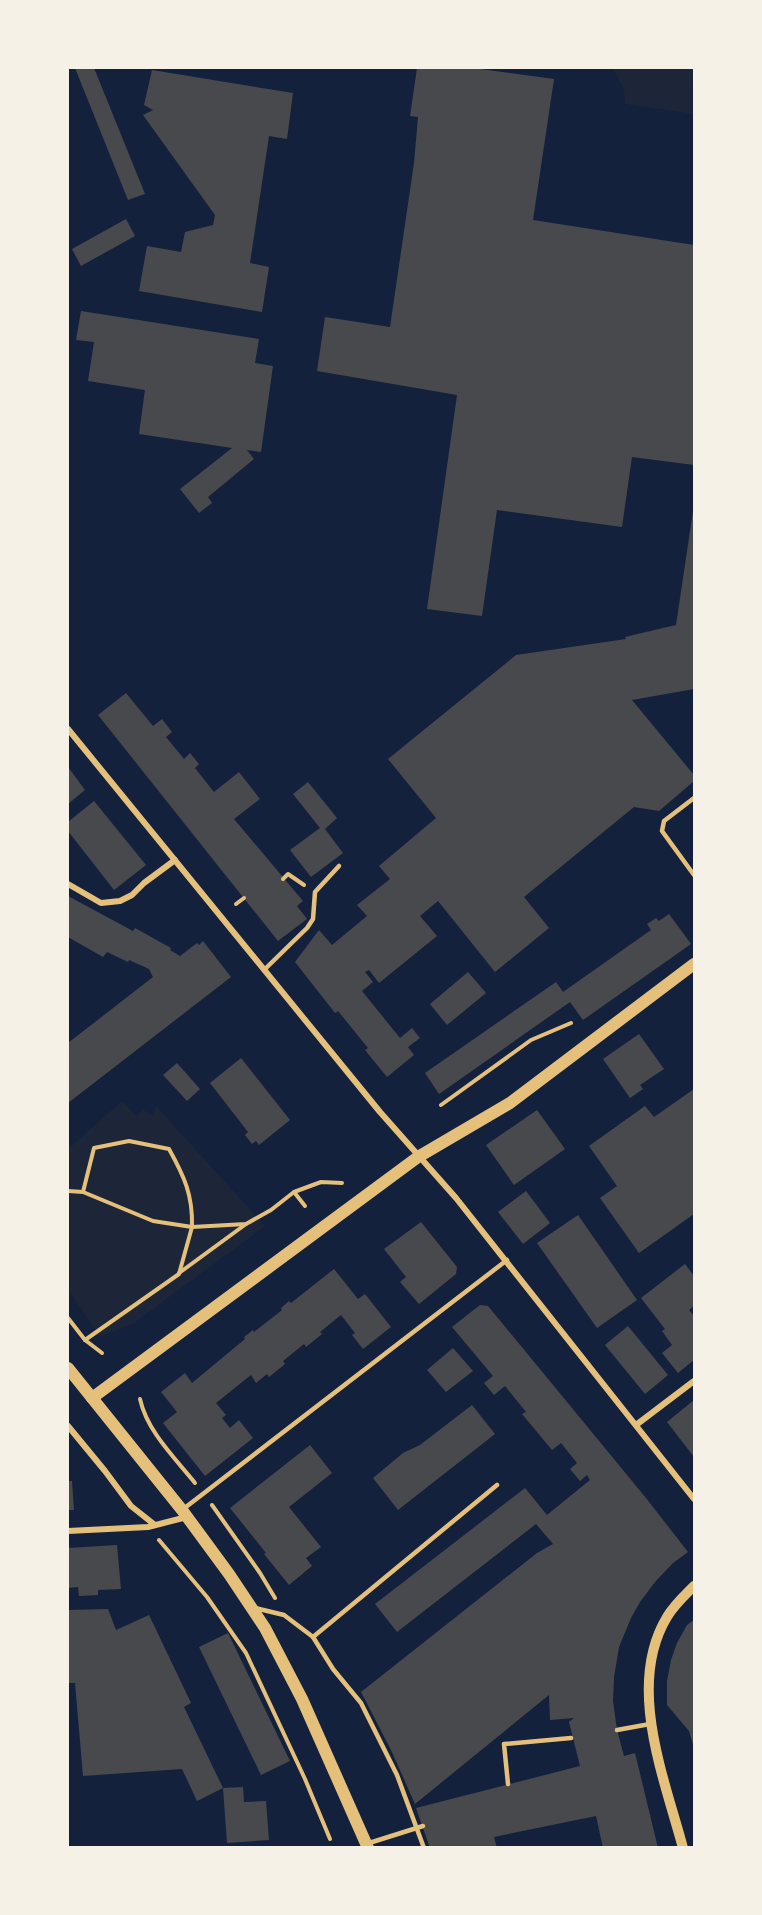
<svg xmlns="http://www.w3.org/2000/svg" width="762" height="1915" font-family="Jost,sans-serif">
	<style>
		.green { fill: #1d2539 }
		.building { fill: #48494c }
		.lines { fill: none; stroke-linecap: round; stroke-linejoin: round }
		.path { stroke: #e5c07b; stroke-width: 4 }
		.service { stroke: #e5c07b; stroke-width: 4.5 }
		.minor { stroke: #e5c07b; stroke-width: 6 }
		.tertiary { stroke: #e5c07b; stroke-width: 10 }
		.secondary { stroke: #e5c07b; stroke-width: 12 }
	</style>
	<rect width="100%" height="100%" fill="#14213d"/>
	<!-- green -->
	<g class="green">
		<polygon points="613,68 694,68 694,114 625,104 624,89"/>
		<polygon points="122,1101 136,1116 144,1110 153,1116 156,1106 265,1226 134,1323 100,1337 68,1289 68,1149"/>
	</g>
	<!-- building -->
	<g class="building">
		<polygon points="75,68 94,68 145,194 128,200"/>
		<polygon points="417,68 473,68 554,79 533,220 694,245 694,465 632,457 622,527 497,510 482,616 427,609 457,395 317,371 325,317 390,327 414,163 418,117 410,116"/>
		<polygon points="152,70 293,93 287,139 269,136 250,263 269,267 262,312 139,291 147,246 181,252 185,232 213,225 215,215 143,115 153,110 144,105"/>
		<polygon points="126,219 135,236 81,266 72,249"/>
		<polygon points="81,311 259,339 255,363 273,366 261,452 247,450 254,459 208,497 212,503 199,513 180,489 232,448 139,434 145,390 88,381 94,342 76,340"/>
		<polygon points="693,511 694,689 632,700 694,775 694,781 659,811 634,807 524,897 549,928 495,972 438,901 420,916 437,936 379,983 369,970 365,972 373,982 362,991 400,1038 412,1028 420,1038 408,1047 414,1055 387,1077 365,1050 368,1048 338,1011 335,1013 295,962 319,930 332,945 367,916 357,905 390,879 379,866 436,818 388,759 516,655 626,639 625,637 676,625"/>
		<polygon points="126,693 153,726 162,719 172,732 166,737 184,759 190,753 199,764 195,768 214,792 239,772 260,799 234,819 303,901 297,906 307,919 278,941 98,715"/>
		<polygon points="68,767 85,790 68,804"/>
		<polygon points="308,782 337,818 325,829 343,853 311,877 290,850 320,828 293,794"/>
		<polygon points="94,801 146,865 114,890 68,831 68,822"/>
		<polygon points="68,896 133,931 135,928 171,948 170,950 180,956 197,943 199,945 203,941 231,977 68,1103 68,1043 153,977 149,969 129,960 128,962 107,952 103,957 68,937"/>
		<polygon points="669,914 691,944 583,1020 570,1002 439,1094 425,1073 556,982 563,992 651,930 647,924 656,918 659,921"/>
		<polygon points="468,972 486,993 447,1025 430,1004"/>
		<polygon points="639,1034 664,1069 640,1085 643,1089 630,1098 603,1059"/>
		<polygon points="241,1058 290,1120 259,1145 256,1141 252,1144 245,1135 248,1132 210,1083"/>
		<polygon points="177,1063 200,1089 187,1101 163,1075"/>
		<polygon points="694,1089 694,1214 639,1253 600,1198 617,1186 589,1146 645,1106 654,1117"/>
		<polygon points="537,1110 565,1149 514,1185 486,1145"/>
		<polygon points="526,1191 550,1223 523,1244 498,1212"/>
		<polygon points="578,1215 637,1300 597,1328 537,1243"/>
		<polygon points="421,1222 457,1267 456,1274 419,1304 400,1282 406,1277 384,1249"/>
		<polygon points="685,1264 694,1276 694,1306 689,1310 694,1316 694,1360 678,1373 662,1353 672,1345 662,1331 665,1329 641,1298"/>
		<polygon points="334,1269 358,1299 365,1294 391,1327 363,1349 352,1335 355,1333 341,1315 320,1332 322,1334 306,1347 304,1344 283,1361 285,1364 269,1377 267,1374 256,1383 251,1375 216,1403 226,1415 222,1418 230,1428 239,1420 253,1438 205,1476 163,1423 177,1412 161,1392 185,1373 192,1383 245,1339 244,1337 253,1330 254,1332 282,1310 281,1308 289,1301 291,1303"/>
		<polygon points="480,1305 488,1306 646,1498 688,1552 673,1563 655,1582 640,1602 631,1618 619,1647 614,1677 613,1701 617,1730 624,1756 635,1753 658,1848 603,1848 596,1816 494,1837 497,1848 430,1848 416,1808 580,1766 569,1722 574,1718 550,1720 549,1695 415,1804 391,1750 361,1692 537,1553 553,1544 536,1524 397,1632 375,1604 525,1488 547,1515 590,1480 587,1475 580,1481 570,1469 577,1463 561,1443 552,1450 522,1414 526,1412 505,1386 494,1395 484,1383 493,1376 452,1327"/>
		<polygon points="628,1326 668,1375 645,1394 605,1345"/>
		<polygon points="453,1348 473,1371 446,1392 427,1370"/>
		<polygon points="694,1400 694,1457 667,1422"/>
		<polygon points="472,1405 495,1434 398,1510 373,1478 403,1453 420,1445"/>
		<polygon points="310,1445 332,1473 289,1507 321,1547 306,1558 312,1566 289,1585 264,1554 266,1553 230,1508"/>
		<polygon points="68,1481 72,1481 74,1510 68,1510"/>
		<polygon points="117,1545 121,1589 98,1590 98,1595 79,1596 78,1587 68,1588 68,1548"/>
		<polygon points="108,1609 116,1630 149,1615 191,1703 184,1707 223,1788 197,1801 182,1769 83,1776 75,1683 68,1683 68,1610"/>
		<polygon points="694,1620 694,1748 689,1731 667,1705 667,1681 671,1660 677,1643 687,1625"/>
		<polygon points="228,1633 290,1761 261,1775 199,1647"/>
		<polygon points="243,1787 244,1802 266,1801 269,1840 227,1843 223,1788"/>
	</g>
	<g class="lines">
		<!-- path -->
		<g class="path">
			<polyline points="283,879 288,874 304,885"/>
			<polyline points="236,904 244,898"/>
			<polyline points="441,1105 531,1040 571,1023"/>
			<path d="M68 1191 83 1192 153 1221 192 1227C193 1195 184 1176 169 1149L129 1141 94 1148 83 1192"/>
			<polyline points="294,1192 305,1206"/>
			<polyline points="179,1273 246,1224"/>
			<polyline points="68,1318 85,1340 102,1353"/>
			<polyline points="85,1340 179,1274 192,1227 246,1224 271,1210 294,1192 321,1182 342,1183"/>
			<path d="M140 1399C147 1431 174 1457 195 1483"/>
			<polyline points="212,1505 260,1573 275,1598"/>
			<polyline points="159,1540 207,1597 246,1653 305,1779 330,1839"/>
		</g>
		<!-- service -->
		<g class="service">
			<polyline points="694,798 664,821 662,831 694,875"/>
			<polyline points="264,970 307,928 313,919 315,892 339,866"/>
			<polyline points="182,1510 507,1260"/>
			<polyline points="255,1608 284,1615 313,1637 333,1669 361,1703 397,1775 424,1848"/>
			<polyline points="313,1637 497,1485"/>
			<polyline points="617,1730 650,1724"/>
			<polyline points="508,1784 504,1744 571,1738"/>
			<polyline points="366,1844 423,1826"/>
		</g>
		<!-- minor -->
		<g class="minor">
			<polyline points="68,729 380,1112 456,1198 694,1499"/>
			<polyline points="68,884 101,903 120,901 132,895 144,883 175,860"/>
			<polyline points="636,1425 694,1381"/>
			<polyline points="68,1426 105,1471 131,1506 155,1525"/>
			<polyline points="68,1531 148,1527 187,1517"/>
		</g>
		<!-- tertiary -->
		<path class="tertiary" d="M683 1848C664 1777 626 1685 667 1617 674 1605 684 1596 694 1586"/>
		<!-- secondary -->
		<g class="secondary">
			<polyline points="68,1368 182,1510 229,1574 265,1628 302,1699 368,1848"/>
			<polyline points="92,1398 418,1157 510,1103 694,964"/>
		</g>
	</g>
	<!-- border -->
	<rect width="762" height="1915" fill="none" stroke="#f6f1e7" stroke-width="138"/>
</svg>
